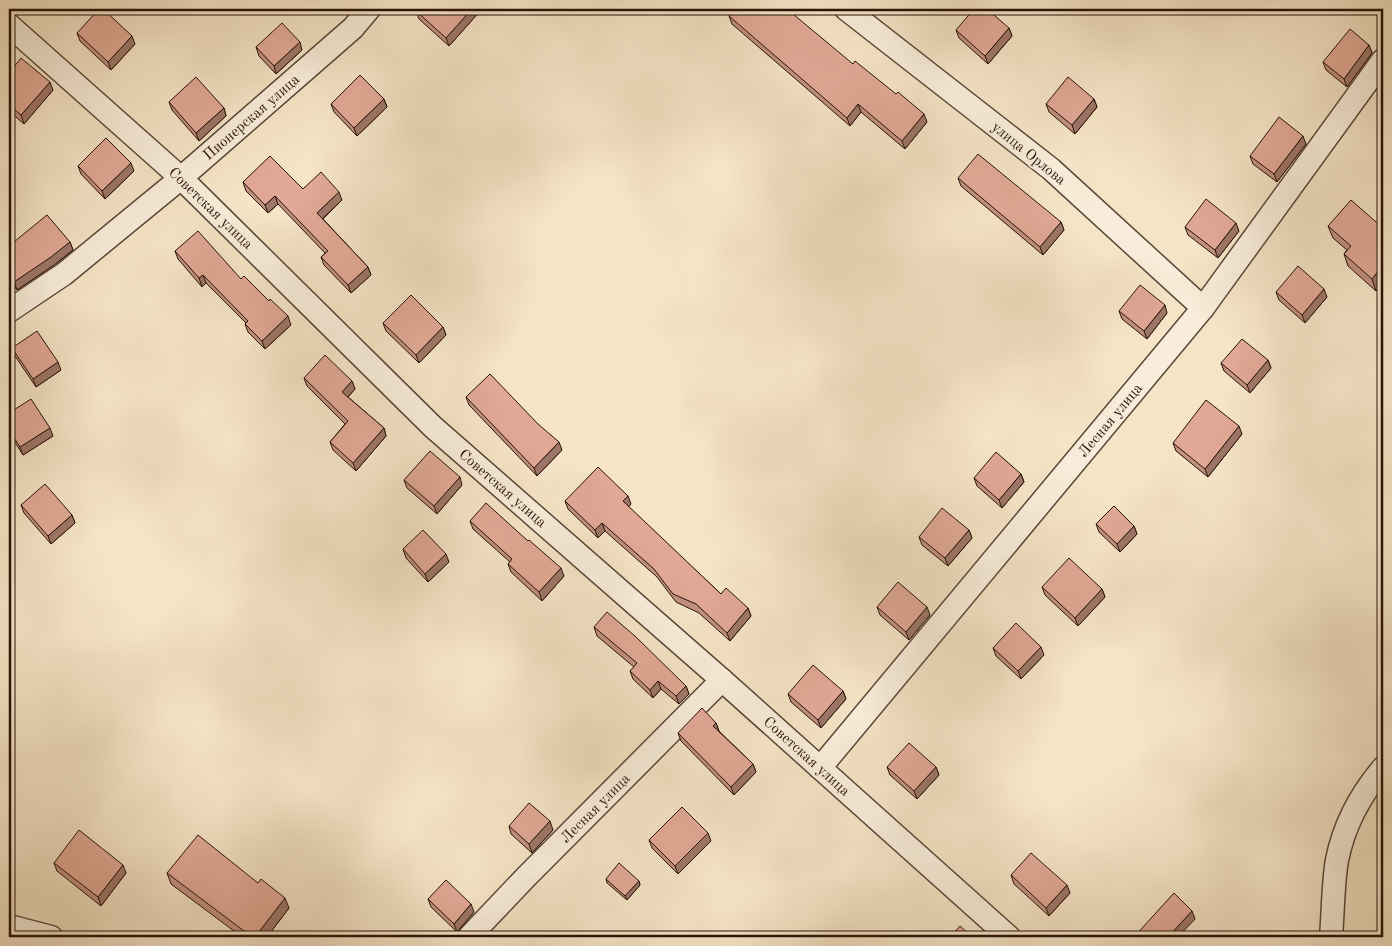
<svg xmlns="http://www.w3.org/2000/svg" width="1392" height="946" font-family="'Old Standard TT',serif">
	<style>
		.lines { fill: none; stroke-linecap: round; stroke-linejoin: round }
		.street-casing { stroke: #5b4638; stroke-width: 25 }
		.street { stroke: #f8edda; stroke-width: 22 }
		.wall { fill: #c19080; stroke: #281209 }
		.shaded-wall { fill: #9d7668; stroke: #281209 }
		.building { fill: #e0a895; stroke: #281209 }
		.labels { text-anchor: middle; stroke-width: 4; stroke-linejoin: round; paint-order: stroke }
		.street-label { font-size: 15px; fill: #281209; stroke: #f8edda }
	</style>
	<rect width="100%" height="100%" fill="#f5e4c6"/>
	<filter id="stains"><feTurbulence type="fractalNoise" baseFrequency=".004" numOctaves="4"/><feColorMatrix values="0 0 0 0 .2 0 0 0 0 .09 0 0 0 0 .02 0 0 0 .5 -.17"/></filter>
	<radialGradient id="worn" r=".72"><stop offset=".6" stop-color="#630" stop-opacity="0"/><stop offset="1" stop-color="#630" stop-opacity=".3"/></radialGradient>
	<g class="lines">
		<defs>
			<g id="street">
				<polyline points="846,9 1051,169 1203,308"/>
				<polyline points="9,25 181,178 433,427 722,680 1009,937"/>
				<polyline points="9,311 64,274 181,178 353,28 369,9"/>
				<polyline points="820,768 1203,308 1383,60"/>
				<polyline points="9,926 51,937"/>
				<polyline points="469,937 526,877 722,680"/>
				<path d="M1331 937C1333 913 1333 883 1337 860 1344 825 1360 795 1383 768"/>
			</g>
		</defs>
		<!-- street casing -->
		<use href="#street" class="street-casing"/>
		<!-- street -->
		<use href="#street" class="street"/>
	</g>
	<!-- wall -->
	<g class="wall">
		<polygon points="418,9 480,9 481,10 449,46 419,19 416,11"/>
		<polygon points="922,9 931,9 928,13"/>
		<polygon points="729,16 853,64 927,122 905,149 861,112 850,126 732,24"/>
		<polygon points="1009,28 1012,36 988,64 959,38 956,30"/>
		<polygon points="77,33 135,44 111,70 80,41"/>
		<polygon points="1369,45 1372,53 1347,87 1326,70 1323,62"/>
		<polygon points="256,47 302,50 276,74 259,56"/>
		<polygon points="9,73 53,90 24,124 9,111"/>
		<polygon points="384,99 387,107 357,136 334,112 331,104"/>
		<polygon points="1094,99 1097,107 1075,134 1049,112 1046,104"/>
		<polygon points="169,102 224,108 226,116 199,141 172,110"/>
		<polygon points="1306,144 1277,182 1253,164 1250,156"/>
		<polygon points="78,166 134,171 105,199 81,174"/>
		<polygon points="958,178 1061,222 1064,230 1043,255 961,186"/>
		<polygon points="243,182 303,189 342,200 323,219 368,267 371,275 351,293 324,265 321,257 325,253 278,204 268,213 246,191"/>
		<polygon points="1328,226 1383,228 1383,282 1376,291 1348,266 1344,254 1347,250 1333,238"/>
		<polygon points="1185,227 1239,231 1218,258 1188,235"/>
		<polygon points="70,242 73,250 54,265 17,290 14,286 9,291 9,246"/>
		<polygon points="175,251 241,279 291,325 265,349 248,332 245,324 246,323 206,283 202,287 178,259"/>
		<polygon points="1276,292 1327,297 1305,323 1279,300"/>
		<polygon points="1119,311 1167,313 1147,339 1122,319"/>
		<polygon points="383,323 443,327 446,335 419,363 386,331"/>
		<polygon points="12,348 61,370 36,387 15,356"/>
		<polygon points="1268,360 1271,368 1250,393 1224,371 1221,363"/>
		<polygon points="304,378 352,381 355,389 348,397 384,428 386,436 356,471 333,450 330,442 345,424 307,386"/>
		<polygon points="466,397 562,450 537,476 469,405"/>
		<polygon points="9,413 53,436 23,455 9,433"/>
		<polygon points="1242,434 1208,477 1176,451 1173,443"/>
		<polygon points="1021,474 1024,482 1002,508 977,486 974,478"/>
		<polygon points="404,480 462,485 437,514 407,488"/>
		<polygon points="565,501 631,504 628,507 721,594 748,608 751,616 730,641 699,613 676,602 657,577 605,531 598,538 568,509"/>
		<polygon points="21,505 72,515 75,523 51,544 24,513"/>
		<polygon points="470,521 528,541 564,576 542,601 511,572 508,564 510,562 473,529"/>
		<polygon points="1096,524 1134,526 1137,534 1120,552 1099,532"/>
		<polygon points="969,530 972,538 948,566 922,545 919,537"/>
		<polygon points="403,549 449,562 428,582 406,558"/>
		<polygon points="1042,587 1102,589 1105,597 1078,626 1045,595"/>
		<polygon points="877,607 930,615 909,640 880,615"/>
		<polygon points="594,627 686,686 689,694 679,704 661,689 653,698 633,679 630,671 634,667 597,636"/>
		<polygon points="993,648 1044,655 1021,679 996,656"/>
		<polygon points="843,691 846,699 821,728 791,702 788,694"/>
		<polygon points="716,723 719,731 753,764 756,772 734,795 681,741 678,733"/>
		<polygon points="887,767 936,767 939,775 917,799 890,775"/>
		<polygon points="509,826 553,830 532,853 511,834"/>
		<polygon points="649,840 711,841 678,874 652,848"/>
		<polygon points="54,863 126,873 101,906 57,871"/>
		<polygon points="167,873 289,908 267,937 242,937 171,884"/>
		<polygon points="1011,875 1070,893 1049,916 1014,884"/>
		<polygon points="606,879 639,881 640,885 627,900 607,883"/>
		<polygon points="428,899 474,912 457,932 431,907"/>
	</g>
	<!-- shaded-wall -->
	<g class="shaded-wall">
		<polygon points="472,9 480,9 481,10 449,46 446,38"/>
		<polygon points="926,9 931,9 928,13"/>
		<polygon points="1009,28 1012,36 988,64 985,56"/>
		<polygon points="132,36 135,44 111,70 108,62"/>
		<polygon points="300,42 302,50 276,74 274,66"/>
		<polygon points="1369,45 1372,53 1347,87 1344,79"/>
		<polygon points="50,82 53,90 24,124 21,115"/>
		<polygon points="384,99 387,107 357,136 354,128"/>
		<polygon points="1094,99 1097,107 1075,134 1072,125"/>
		<polygon points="858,104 861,112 850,126 847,118"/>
		<polygon points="224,108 226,116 199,141 196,133"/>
		<polygon points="924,114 927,122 905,149 902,141"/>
		<polygon points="1303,136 1306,144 1277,182 1274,174"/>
		<polygon points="131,163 134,171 105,199 102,191"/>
		<polygon points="339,192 342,200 320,221 317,213"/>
		<polygon points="275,196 278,204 268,213 265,205"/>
		<polygon points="1061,222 1064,230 1043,255 1040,247"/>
		<polygon points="1236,223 1239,231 1218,258 1215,250"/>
		<polygon points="70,242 73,250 54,265 17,290 14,282"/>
		<polygon points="1383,265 1383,282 1376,291 1372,279"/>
		<polygon points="368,267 371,275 351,293 348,285"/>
		<polygon points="203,275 206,283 202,287 199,278"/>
		<polygon points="12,278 14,286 9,291 9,280"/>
		<polygon points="1324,289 1327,297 1305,323 1302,315"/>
		<polygon points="1165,305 1167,313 1147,339 1144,331"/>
		<polygon points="288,316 291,325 265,349 262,341"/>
		<polygon points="443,327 446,335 419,363 416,355"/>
		<polygon points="1268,360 1271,368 1250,393 1247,385"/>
		<polygon points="58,362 61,370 36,387 33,379"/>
		<polygon points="352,381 355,389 345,400 342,392"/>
		<polygon points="1239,426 1242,434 1208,477 1205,469"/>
		<polygon points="50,428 53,436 23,455 20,447"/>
		<polygon points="384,428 386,436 356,471 353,463"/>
		<polygon points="559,442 562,450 537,476 534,468"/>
		<polygon points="1021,474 1024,482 1002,508 999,500"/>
		<polygon points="460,477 462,485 437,514 434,506"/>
		<polygon points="628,496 631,504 626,510 623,501"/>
		<polygon points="72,515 75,523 51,544 48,536"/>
		<polygon points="602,523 605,531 598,538 595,530"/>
		<polygon points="1134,526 1137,534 1120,552 1117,544"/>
		<polygon points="969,530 972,538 948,566 945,558"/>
		<polygon points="446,554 449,562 428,582 425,574"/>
		<polygon points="561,568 564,576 542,601 539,592"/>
		<polygon points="1102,589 1105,597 1078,626 1075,618"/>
		<polygon points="927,607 930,615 909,640 906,632"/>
		<polygon points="748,608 751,616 730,641 727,633"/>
		<polygon points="1041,647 1044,655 1021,679 1018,671"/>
		<polygon points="658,681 661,689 653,698 650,690"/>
		<polygon points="686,686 689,694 679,704 676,696"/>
		<polygon points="843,691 846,699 821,728 818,720"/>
		<polygon points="716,723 719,731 716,734 713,726"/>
		<polygon points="753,764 756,772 734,795 731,787"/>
		<polygon points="936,767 939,775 917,799 914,791"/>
		<polygon points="550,821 553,830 532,853 529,844"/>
		<polygon points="708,833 711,841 678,874 675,866"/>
		<polygon points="9,853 11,860 9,864"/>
		<polygon points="123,865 126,873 101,906 98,897"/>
		<polygon points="639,881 640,885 627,900 625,896"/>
		<polygon points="1067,885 1070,893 1049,916 1046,908"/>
		<polygon points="285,898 289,908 267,937 255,937"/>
		<polygon points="471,904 474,912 457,932 454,924"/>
		<polygon points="1192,911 1195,919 1178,937 1169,937 1169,936"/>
	</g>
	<!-- building -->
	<g class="building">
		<polygon points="99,9 103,9 132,36 108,62 77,33"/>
		<polygon points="418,9 472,9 446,38 416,11"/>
		<polygon points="735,9 787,9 853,64 855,61 896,94 898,92 924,114 902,141 858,104 847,118 729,16"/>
		<polygon points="974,9 987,9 1009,28 985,56 956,30"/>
		<polygon points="282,23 300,42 274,66 256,47"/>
		<polygon points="1350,29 1369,45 1344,79 1323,62"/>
		<polygon points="21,58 50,82 21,115 9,105 9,73"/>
		<polygon points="360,75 384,99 354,128 331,104"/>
		<polygon points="196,77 224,108 196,133 169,102"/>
		<polygon points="1068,77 1094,99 1072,125 1046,104"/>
		<polygon points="1279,117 1303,136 1274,174 1250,156"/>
		<polygon points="106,138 131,163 102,191 78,166"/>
		<polygon points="978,154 1061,222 1040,247 958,178"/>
		<polygon points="270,156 303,189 321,172 339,192 317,213 368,267 348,285 321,257 328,251 275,196 265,205 243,182"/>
		<polygon points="1206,199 1236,223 1215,250 1185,227"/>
		<polygon points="1351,200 1383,228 1383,265 1372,279 1344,254 1351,246 1328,226"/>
		<polygon points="47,215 70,242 51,257 14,282 12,278 9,280 9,246"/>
		<polygon points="198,231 241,279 244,276 269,301 270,299 288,316 262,341 245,324 248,321 203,275 199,278 175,251"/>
		<polygon points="1298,266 1324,289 1302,315 1276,292"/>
		<polygon points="1140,285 1165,305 1144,331 1119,311"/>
		<polygon points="411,295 443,327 416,355 383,323"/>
		<polygon points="37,331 58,362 33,379 12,348"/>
		<polygon points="1242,339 1268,360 1247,385 1221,363"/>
		<polygon points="325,355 352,381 342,392 384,428 353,463 330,442 348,421 304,378"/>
		<polygon points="490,374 538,424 559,442 534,468 466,397"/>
		<polygon points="31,399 50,428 20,447 9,430 9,413"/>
		<polygon points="1206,400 1239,426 1205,469 1173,443"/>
		<polygon points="430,451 460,477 434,506 404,480"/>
		<polygon points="996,452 1021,474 999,500 974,478"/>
		<polygon points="598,467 628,496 623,501 721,594 726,588 748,608 727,633 696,604 673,594 654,569 602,523 595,530 565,501"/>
		<polygon points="45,484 72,515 48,536 21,505"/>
		<polygon points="486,503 528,541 529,540 561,568 539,592 508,564 512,559 470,521"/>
		<polygon points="1114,506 1134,526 1117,544 1096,524"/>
		<polygon points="942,508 969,530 945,558 919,537"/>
		<polygon points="423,530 446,554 425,574 403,549"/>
		<polygon points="1069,558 1102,589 1075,618 1042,587"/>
		<polygon points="898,582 927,607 906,632 877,607"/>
		<polygon points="607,612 636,637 686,686 676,696 658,681 650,690 630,671 637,663 594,627"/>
		<polygon points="1016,623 1041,647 1018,671 993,648"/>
		<polygon points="813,665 843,691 818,720 788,694"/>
		<polygon points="702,708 716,723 713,726 753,764 731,787 678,733"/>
		<polygon points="909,743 936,767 914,791 887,767"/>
		<polygon points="529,803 550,821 529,844 509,826"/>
		<polygon points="682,807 708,833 675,866 649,840"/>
		<polygon points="79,830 123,865 98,897 54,863"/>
		<polygon points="198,835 258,883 261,879 285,898 255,937 252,937 167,873"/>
		<polygon points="1031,853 1067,885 1046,908 1011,875"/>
		<polygon points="619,863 639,881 625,896 606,879"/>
		<polygon points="446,880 471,904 454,924 428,899"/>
		<polygon points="1174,893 1192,911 1169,936 1170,937 1134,937"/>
		<polygon points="960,926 972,937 950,937"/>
	</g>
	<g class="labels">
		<!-- street labels -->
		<g class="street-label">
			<text transform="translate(251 117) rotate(-41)" y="5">Пионерская улица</text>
			<text transform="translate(1029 153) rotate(39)" y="5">улица Орлова</text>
			<text transform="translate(211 208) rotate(44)" y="5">Советская улица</text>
			<text transform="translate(1110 420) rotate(-50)" y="5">Лесная улица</text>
			<text transform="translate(503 488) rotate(41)" y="5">Советская улица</text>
			<text transform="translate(807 756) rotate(42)" y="5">Советская улица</text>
			<text transform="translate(595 808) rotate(-45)" y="5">Лесная улица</text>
		</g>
	</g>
	<!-- margin -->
	<rect width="1392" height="946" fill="none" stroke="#f5e4c6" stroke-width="30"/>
	<rect x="10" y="10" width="1372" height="926" fill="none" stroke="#281209" stroke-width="2.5"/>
	<rect x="15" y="15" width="1362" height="916" fill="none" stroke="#281209"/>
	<rect width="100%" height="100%" filter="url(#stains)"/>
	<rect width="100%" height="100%" fill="url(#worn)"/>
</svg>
